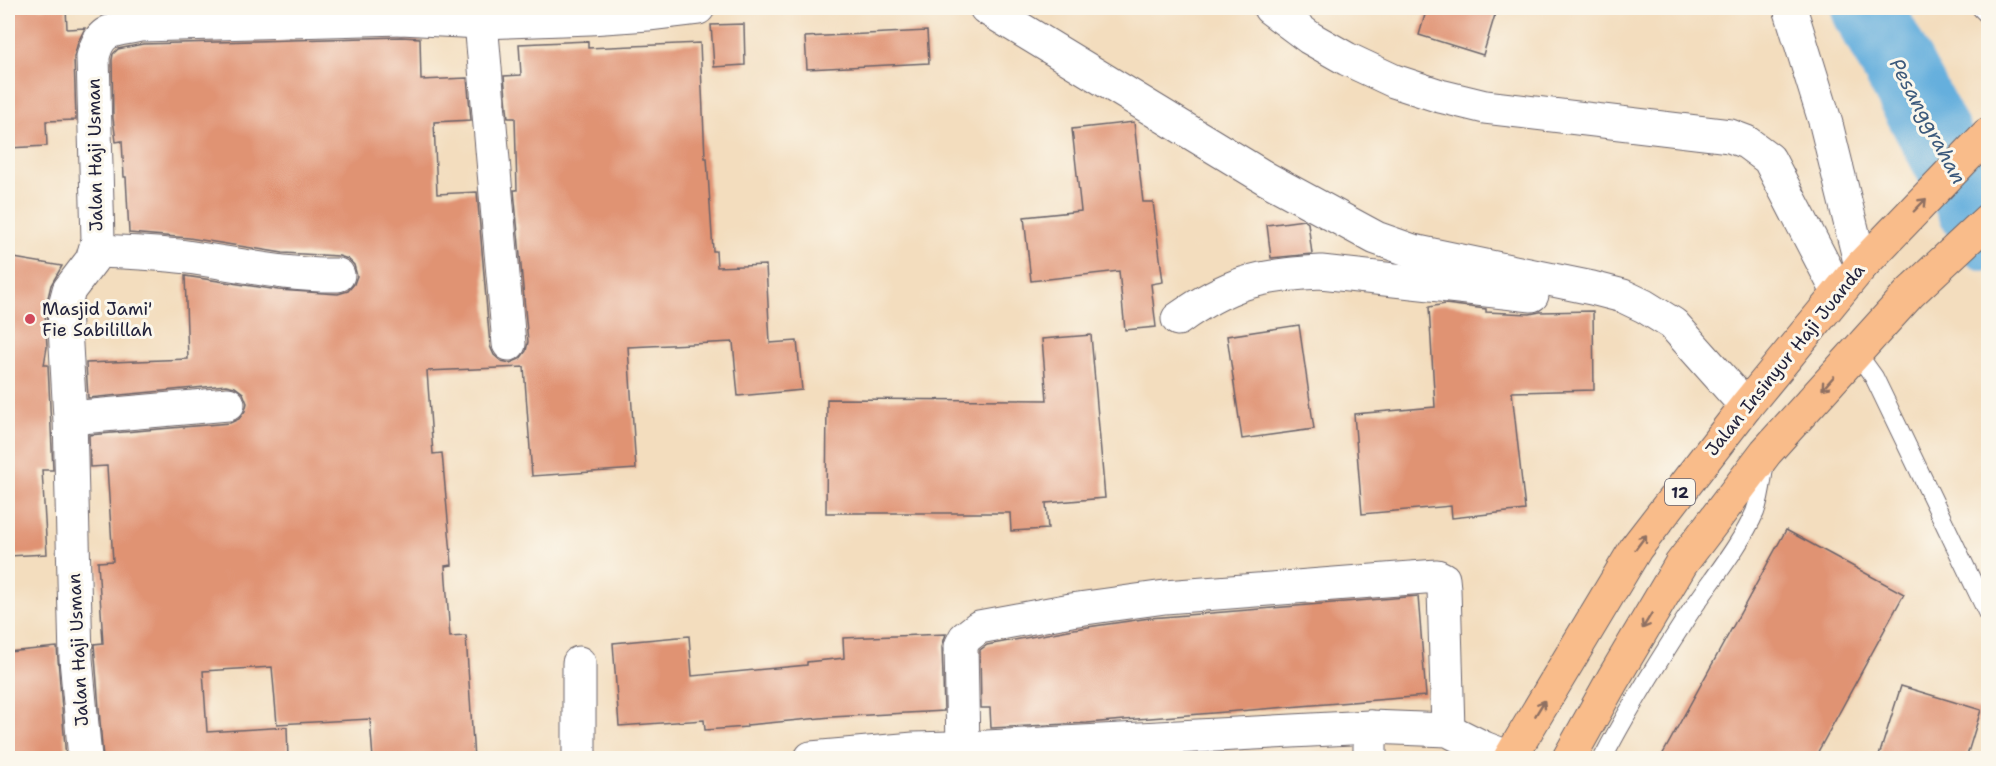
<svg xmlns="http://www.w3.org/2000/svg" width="1996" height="766" font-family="'Shantell Sans',sans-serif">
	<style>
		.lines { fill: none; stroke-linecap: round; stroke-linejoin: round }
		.river { stroke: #65afdd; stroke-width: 72 }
		.building { fill: #e09373 }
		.lane-casing { stroke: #6b6369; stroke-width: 20 }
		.street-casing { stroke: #6b6369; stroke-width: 35 }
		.highway-casing { stroke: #6b6369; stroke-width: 35 }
		.lane { stroke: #fff; stroke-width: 18 }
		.street { stroke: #fff; stroke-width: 33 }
		.highway { stroke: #f9bc8a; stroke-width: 33 }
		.oneway { stroke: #8e6f62 }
		.poi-dot { fill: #d1495b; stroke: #fbf7ec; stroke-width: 2 }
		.labels { text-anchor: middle; stroke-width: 6; stroke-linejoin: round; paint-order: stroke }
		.shield { fill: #fbf7ec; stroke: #636270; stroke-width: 1.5 }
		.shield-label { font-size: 16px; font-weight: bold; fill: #22223b }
		.street-label { font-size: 18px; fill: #22223b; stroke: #fbf7ec }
		.poi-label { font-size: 18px; fill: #22223b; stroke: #fbf7ec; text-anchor: start }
		.water-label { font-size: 20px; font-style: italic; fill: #3d5a7c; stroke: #fbf7ec }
	</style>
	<rect width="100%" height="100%" fill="#fbf7ec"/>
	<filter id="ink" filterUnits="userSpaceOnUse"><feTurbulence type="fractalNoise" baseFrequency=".0167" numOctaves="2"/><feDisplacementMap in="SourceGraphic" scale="12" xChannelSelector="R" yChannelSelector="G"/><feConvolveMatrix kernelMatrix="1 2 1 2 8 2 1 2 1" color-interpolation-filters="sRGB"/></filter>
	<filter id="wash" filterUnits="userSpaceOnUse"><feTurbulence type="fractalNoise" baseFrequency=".008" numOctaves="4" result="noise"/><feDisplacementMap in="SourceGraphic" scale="24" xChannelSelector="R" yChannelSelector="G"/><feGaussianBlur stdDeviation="1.35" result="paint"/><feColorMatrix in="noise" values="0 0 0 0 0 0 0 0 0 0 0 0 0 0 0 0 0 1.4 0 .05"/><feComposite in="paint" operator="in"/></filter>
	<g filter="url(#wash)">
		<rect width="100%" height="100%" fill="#f3ddbe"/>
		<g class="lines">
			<!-- river -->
			<polyline class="river" points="1867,8 1988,235"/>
		</g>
		<g id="blocks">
			<!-- building -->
			<g class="building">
				<polygon points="8,8 66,8 67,29 85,28 78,42 74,57 76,120 46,121 47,146 8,148"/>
				<polygon points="1427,8 1497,8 1483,55 1419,35"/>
				<polygon points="744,24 745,65 714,67 711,25"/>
				<polygon points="927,31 929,63 807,69 805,37"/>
				<polygon points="401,37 420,38 421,80 467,78 471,120 434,122 437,194 477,192 490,346 494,355 501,361 510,363 520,359 526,351 528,342 514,190 517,190 515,118 508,118 504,76 521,75 519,44 588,41 588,48 700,43 705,158 707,158 713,251 716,251 717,267 766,265 770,343 797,341 802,390 738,396 733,342 628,347 636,469 532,476 524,367 427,371 433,454 442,453 452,565 445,566 450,637 466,636 474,759 373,759 370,719 277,724 272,667 203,671 207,732 287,727 288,759 103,759 94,644 103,643 98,562 113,561 107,466 90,467 89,435 230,423 239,419 245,411 247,403 243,393 235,387 226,385 88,398 86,363 188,359 185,276 278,290 338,294 348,291 354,284 357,276 354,265 348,259 339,256 283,253 189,238 129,233 126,177 124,177 122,141 116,142 113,118 112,60 113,54 118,49 143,44"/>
				<polygon points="1134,122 1143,202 1153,202 1163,282 1151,284 1156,327 1125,330 1119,271 1031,281 1024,217 1081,211 1072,129"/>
				<polygon points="1304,220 1308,223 1312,254 1271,258 1267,225"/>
				<polygon points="8,257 62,266 51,285 45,310 47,347 44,365 48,365 53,470 42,470 47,554 8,556"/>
				<polygon points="1445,304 1486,309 1486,312 1530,314 1540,312 1593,311 1594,390 1512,392 1525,510 1452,518 1451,506 1362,514 1354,414 1435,407 1429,307"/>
				<polygon points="1299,325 1314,429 1242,439 1227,336"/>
				<polygon points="1091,335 1105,498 1046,503 1048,529 1011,531 1010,513 826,513 827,399 1047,400 1042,339"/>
				<polygon points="1786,530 1904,594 1814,759 1660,759"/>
				<polygon points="1418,596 1426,696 1087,723 991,728 990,708 981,708 980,650 987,645 1074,629 1150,618"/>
				<polygon points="946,634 942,646 944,711 831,717 747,725 747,727 705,730 704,720 619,726 613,643 689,636 692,676 807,665 807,662 844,658 843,638"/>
				<polygon points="57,647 66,759 8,759 8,652"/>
				<polygon points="1901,686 1981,710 1966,759 1878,759"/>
			</g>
		</g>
	</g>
	<g filter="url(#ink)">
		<use href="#blocks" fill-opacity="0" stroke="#6b6369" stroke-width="1.5"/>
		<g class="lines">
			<defs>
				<g id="lane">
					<polyline points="1981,8 1988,15"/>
					<polyline points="1856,352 1874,377 1988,614"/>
					<path d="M1603 758C1627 711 1656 665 1685 620 1706 587 1740 547 1755 512 1761 496 1762 479 1765 462"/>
				</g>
				<g id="street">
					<polyline points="986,8 1267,179 1376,238 1413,251 1592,288 1623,296 1644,306 1673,324 1746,406"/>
					<polyline points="1270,8 1310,38 1347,59 1394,81 1440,96 1485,107 1730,136 1746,142 1769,159 1838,292"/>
					<polyline points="1790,8 1826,124 1861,266"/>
					<polyline points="401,18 481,22 590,18 648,14 698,8"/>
					<polyline points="481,22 509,344"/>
					<path d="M95 251C126 252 156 253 187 257 237 264 286 276 338 275"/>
					<path d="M1178 319C1228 283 1259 275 1321 272L1532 295"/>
					<polyline points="70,418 228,404"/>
					<polyline points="963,748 961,646 965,638 979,627 1071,610 1165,597 1437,576 1443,579 1444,589 1448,730"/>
					<path d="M85 758 76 659 70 418 64 309 69 290 92 260 98 240 93 57C100 27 114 31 141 25L401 18 400 8"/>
					<polyline points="579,758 579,663"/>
					<polyline points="811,758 914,749 987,747 1370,727 1448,730 1484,748 1510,758"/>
					<polyline points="1370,758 1370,727"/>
				</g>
				<g id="highway">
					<polyline points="1510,758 1636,548 1746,406 1861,266 1988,134"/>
					<polyline points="1569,758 1613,679 1681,564 1766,452 1910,293 1988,220"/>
				</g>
			</defs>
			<!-- lane casing -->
			<use href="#lane" class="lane-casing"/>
			<!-- street casing -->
			<use href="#street" class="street-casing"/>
			<!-- highway casing -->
			<use href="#highway" class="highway-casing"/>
			<!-- lane -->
			<use href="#lane" class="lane"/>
			<!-- street -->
			<use href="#street" class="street"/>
			<!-- highway -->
			<use href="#highway" class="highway"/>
		</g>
		<!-- one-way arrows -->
		<defs><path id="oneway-shaft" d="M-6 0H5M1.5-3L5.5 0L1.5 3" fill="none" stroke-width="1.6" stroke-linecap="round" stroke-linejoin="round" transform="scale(1.5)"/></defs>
		<g class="oneway">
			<use href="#oneway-shaft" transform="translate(1920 205) rotate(-46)"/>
			<use href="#oneway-shaft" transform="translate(1828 383) rotate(132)"/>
			<use href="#oneway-shaft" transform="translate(1641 542) rotate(-53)"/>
			<use href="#oneway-shaft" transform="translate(1647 621) rotate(121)"/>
			<use href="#oneway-shaft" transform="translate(1540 708) rotate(-59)"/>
		</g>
	</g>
	<!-- markers -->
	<circle class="poi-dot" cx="30" cy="319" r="6"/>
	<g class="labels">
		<!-- shield labels -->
		<rect class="shield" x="1665" y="479" width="30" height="26" rx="4.5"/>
		<g class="shield-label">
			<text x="1680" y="498">12</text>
		</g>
		<!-- street labels -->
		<g class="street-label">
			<text transform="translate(95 155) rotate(-91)" y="6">Jalan Haji Usman</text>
			<text transform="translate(1785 360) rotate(-51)" y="6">Jalan Insinyur Haji Juanda</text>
			<text transform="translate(78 650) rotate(-93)" y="6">Jalan Haji Usman</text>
		</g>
		<!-- poi labels -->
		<g class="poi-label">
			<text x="42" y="315">Masjid Jami'<tspan x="42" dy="21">Fie Sabilillah</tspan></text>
		</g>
		<!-- water labels -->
		<g class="water-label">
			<text transform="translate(1928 121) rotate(62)" y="7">Pesanggrahan</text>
		</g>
	</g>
	<!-- margin -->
	<rect width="1996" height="766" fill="none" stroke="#fbf7ec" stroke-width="30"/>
</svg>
